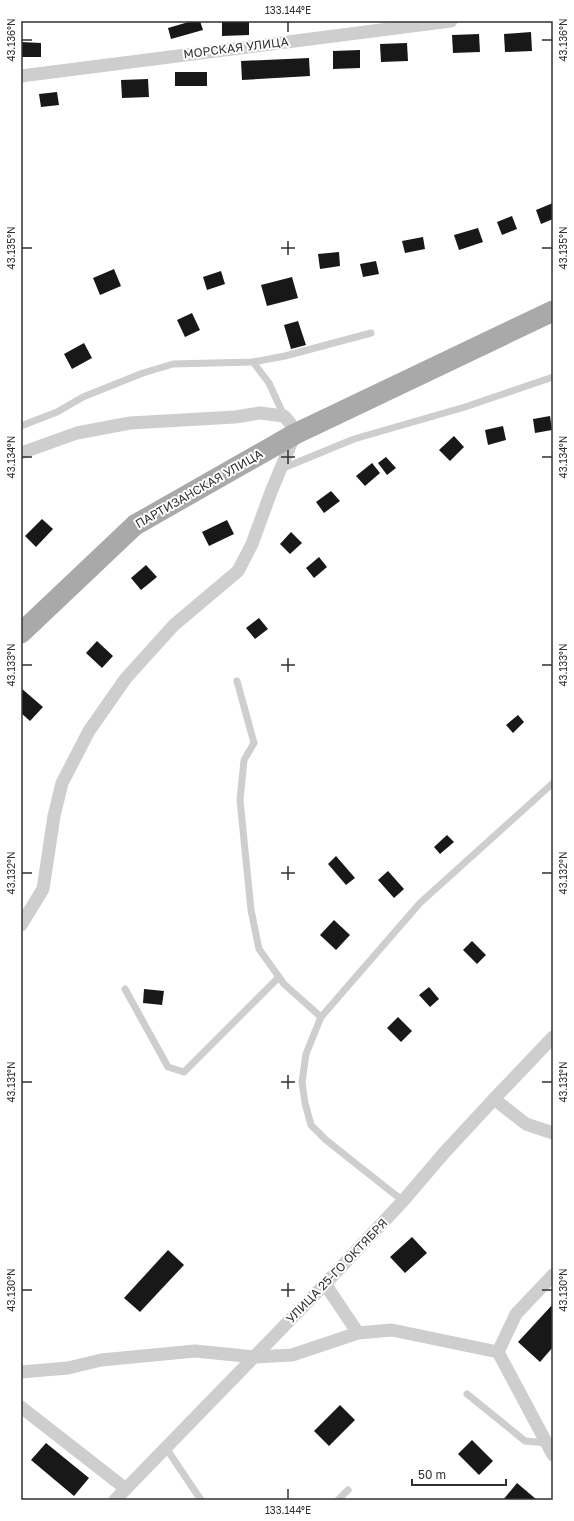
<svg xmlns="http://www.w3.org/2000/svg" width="574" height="1521" font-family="'Golos Text',sans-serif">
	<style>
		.building { fill: #181818 }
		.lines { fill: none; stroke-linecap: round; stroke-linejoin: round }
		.lane { stroke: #cecece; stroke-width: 7 }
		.street { stroke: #cecece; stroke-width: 13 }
		.primary { stroke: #a9a9a9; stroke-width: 21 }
		.ticks { fill: none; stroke: #313131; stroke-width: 1.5 }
		.labels { text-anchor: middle; stroke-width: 4; stroke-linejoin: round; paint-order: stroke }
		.street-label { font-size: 12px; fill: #313131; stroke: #fff }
		.neatline { fill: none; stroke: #313131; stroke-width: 1.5 }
		.ticks-label { font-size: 10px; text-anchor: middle; fill: #313131 }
	</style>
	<rect width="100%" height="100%" fill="#fff"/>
	<!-- building -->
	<g class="building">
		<polygon points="192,21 200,21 203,30 171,39 168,28"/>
		<polygon points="222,21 249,21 249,35 222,36"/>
		<polygon points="531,32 532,51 505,52 504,34"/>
		<polygon points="479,34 480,52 453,53 452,35"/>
		<polygon points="21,42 41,43 41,57 21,57"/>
		<polygon points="407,43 408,61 381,62 380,44"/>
		<polygon points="360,50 360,68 333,69 333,51"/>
		<polygon points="309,58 310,76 242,80 241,61"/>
		<rect x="175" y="72" width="32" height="14"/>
		<polygon points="148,79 149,97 122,98 121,80"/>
		<polygon points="57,92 59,105 41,107 39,94"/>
		<polygon points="553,203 553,219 541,224 536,210"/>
		<polygon points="512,216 517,229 502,235 497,222"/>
		<polygon points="478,228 483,242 459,250 454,235"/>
		<polygon points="423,237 425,249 405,253 402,241"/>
		<polygon points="339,252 340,266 320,269 318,254"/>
		<polygon points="376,261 379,274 363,277 360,264"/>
		<polygon points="114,269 121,286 100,295 93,278"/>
		<polygon points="221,271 225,284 207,290 203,277"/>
		<polygon points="292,277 298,298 267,306 261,285"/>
		<polygon points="192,313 200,330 185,337 177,320"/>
		<polygon points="298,321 306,345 291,349 284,325"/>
		<polygon points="84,343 92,358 72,369 64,354"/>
		<polygon points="550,416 552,430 535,433 533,419"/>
		<polygon points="503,426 506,440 488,445 485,430"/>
		<polygon points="454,436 464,447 450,461 439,450"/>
		<polygon points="386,457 396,468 387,475 378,463"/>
		<polygon points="372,463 380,473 365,486 356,476"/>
		<polygon points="331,491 340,501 324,513 316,502"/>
		<polygon points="42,519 53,529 36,547 25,536"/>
		<polygon points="227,520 234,534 209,546 202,532"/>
		<polygon points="291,532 302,543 290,554 280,544"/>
		<polygon points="319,557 327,567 314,578 306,568"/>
		<polygon points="146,565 157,577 141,590 131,578"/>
		<polygon points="259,618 268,629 255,639 246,628"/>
		<polygon points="97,641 113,656 102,668 86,653"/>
		<polygon points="21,688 43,707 30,721 21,713"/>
		<polygon points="518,715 524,722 513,733 506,725"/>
		<polygon points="447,835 454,842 440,854 434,847"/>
		<polygon points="336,856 355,878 346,885 328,864"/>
		<polygon points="388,871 404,889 394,898 378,880"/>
		<polygon points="334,920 350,935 336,950 320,935"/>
		<polygon points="472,941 486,955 477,964 463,950"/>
		<polygon points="429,987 439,999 430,1007 419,995"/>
		<polygon points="144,989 164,991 162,1005 143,1003"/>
		<polygon points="398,1017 412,1031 401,1042 387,1028"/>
		<polygon points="412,1237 427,1253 405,1273 390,1257"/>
		<polygon points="168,1250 184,1265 140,1312 124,1298"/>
		<polygon points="553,1304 553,1347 540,1362 518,1342"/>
		<polygon points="340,1405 355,1420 329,1446 314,1431"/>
		<polygon points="472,1440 493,1461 479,1475 458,1454"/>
		<polygon points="46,1443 89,1478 74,1496 31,1460"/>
		<polygon points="517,1483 537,1500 503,1500"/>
	</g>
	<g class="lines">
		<!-- lane -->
		<g class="lane">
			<polyline points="253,362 269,383 284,416"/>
			<polyline points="21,426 57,412 83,397 143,373 173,364 253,362 285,356 371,333"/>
			<polyline points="281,469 354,439 465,407 553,377"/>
			<polyline points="237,681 254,743 244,760 240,800 251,910 259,949 284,984 321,1017 306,1054 302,1082 305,1103 311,1125 326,1140 403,1201"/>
			<polyline points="125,989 168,1067 184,1072 279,977"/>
			<polyline points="321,1017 420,903 553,783"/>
			<polyline points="467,1394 525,1441 547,1443"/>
			<polyline points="166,1448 201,1500"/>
			<polyline points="338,1500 348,1490"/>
		</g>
		<!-- street -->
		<g class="street">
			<polyline points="21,76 451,21"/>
			<polyline points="21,453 77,433 130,423 235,417 260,413 284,416 290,423 295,434 271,492 252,544 238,571 174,625 126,678 89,731 62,783 54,816 43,889 21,925"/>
			<polyline points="494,1099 526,1124 553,1133"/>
			<polyline points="325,1284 358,1333"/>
			<polyline points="498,1352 516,1314 553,1275"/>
			<polyline points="21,1372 68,1368 101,1360 195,1351 255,1357 292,1355 358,1333 392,1330 498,1352 553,1455"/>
			<polyline points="21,1407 126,1489"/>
			<polyline points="115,1500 325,1284 403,1201 444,1153 494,1099 553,1037"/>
		</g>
		<!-- primary -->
		<polyline class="primary" points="21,633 135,525 295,434 553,311"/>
	</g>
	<!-- ticks -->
	<path class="ticks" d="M288 22V32M22 40H32M542 40H552M288 241V255M22 248H32M281 248H295M542 248H552M288 450V464M22 457H32M281 457H295M542 457H552M288 658V672M22 665H32M281 665H295M542 665H552M288 866V880M22 873H32M281 873H295M542 873H552M288 1075V1089M22 1082H32M281 1082H295M542 1082H552M288 1283V1297M22 1290H32M281 1290H295M542 1290H552M288 1489V1499"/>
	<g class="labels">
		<!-- street labels -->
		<g class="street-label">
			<text transform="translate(236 48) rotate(-7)" y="4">МОРСКАЯ УЛИЦА</text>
			<text transform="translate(199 489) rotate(-30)" y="4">ПАРТИЗАНСКАЯ УЛИЦА</text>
			<text transform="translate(337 1271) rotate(-46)" y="4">УЛИЦА 25-ГО ОКТЯБРЯ</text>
		</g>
	</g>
	<!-- border -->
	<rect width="574" height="1521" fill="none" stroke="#ffffff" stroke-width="44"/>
	<!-- scale -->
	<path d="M412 1479v6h94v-6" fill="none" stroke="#313131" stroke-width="2"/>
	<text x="418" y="1479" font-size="12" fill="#313131" stroke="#ffffff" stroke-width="3" paint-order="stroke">50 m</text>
	<rect x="22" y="22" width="530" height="1477" class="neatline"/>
	<g class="ticks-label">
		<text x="288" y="14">133.144°E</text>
		<text transform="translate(11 40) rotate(-90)" y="4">43.136°N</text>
		<text transform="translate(563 40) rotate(-90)" y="4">43.136°N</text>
		<text transform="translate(11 248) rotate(-90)" y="4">43.135°N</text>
		<text transform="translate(563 248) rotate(-90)" y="4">43.135°N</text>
		<text transform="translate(11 457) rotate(-90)" y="4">43.134°N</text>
		<text transform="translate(563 457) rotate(-90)" y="4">43.134°N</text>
		<text transform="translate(11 665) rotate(-90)" y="4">43.133°N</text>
		<text transform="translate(563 665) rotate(-90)" y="4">43.133°N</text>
		<text transform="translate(11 873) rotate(-90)" y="4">43.132°N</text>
		<text transform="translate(563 873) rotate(-90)" y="4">43.132°N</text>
		<text transform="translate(11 1082) rotate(-90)" y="4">43.131°N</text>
		<text transform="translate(563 1082) rotate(-90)" y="4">43.131°N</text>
		<text transform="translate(11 1290) rotate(-90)" y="4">43.130°N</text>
		<text transform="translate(563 1290) rotate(-90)" y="4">43.130°N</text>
		<text x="288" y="1514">133.144°E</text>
	</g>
</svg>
